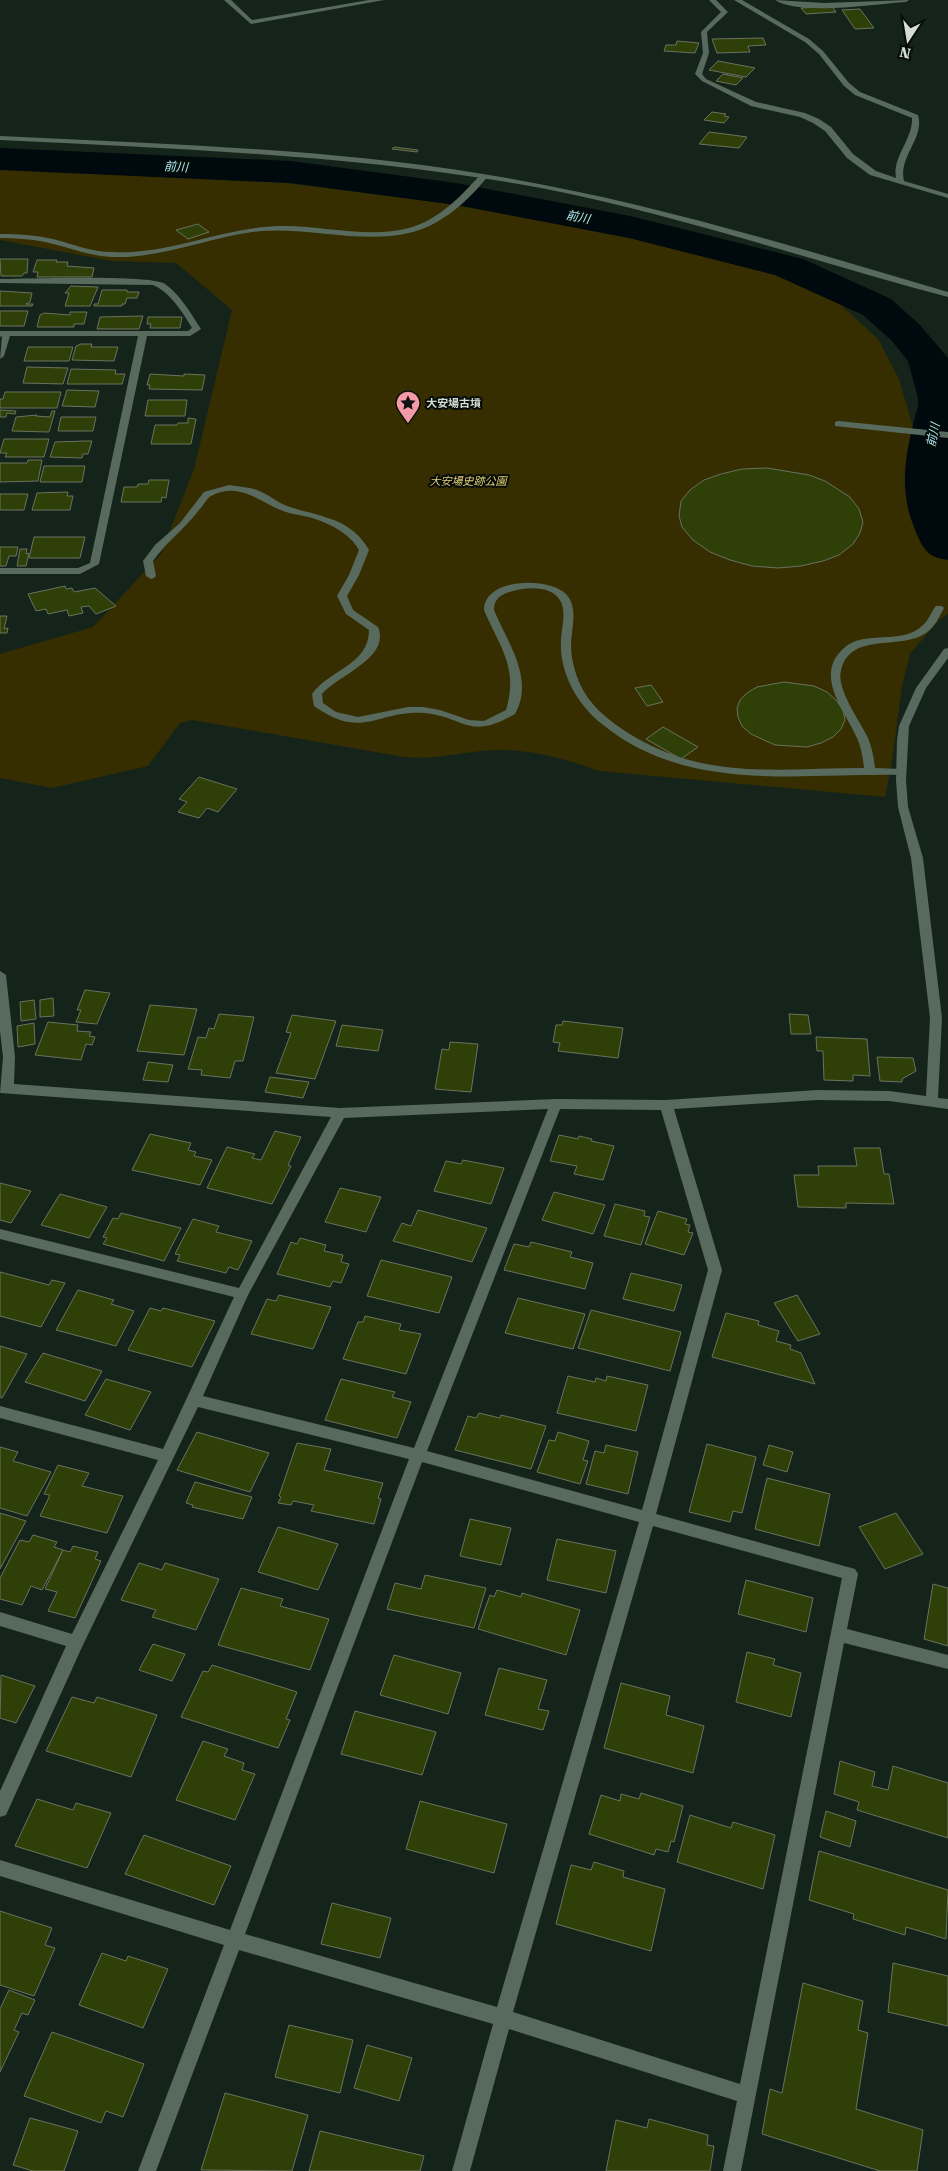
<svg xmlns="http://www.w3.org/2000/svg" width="948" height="2171" font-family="'Roboto Serif','Noto Sans JP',serif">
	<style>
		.green { fill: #362e00 }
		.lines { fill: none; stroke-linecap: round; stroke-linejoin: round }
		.river { fill: #00090d; fill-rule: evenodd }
		.building { fill: #2e4008; stroke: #6a725f }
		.service { fill: #586a5d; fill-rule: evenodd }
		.minor { fill: #586a5d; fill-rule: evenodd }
		.tertiary { fill: #586a5d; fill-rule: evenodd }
		.labels { text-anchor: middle; stroke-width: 4; stroke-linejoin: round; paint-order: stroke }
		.far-poi-label { font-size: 11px; font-weight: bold; fill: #d3ddd5; stroke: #060c07; text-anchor: start }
		.far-park-label { font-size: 11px; font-style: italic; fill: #e1ce76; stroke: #060c07 }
		.far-water-label { font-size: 12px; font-style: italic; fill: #adedfa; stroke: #060c07 }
	</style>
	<rect width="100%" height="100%" fill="#14241a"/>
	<!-- green -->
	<path class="green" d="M0 169 286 183 451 204 632 237 781 274 830 295 878 339 899 379 922 458 948 512V614L939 620 910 654 902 687 891 768 885 797 599 771C561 757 522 747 481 751 455 754 430 760 404 757L192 720 180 723 148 766 52 788 0 778V654L93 627 161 554 194 469 232 310 176 263 112 261 0 240Z"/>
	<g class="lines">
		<!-- river -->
		<path class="river" d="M0 148 291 161 456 183 630 216 803 259 891 299 920 325 948 358V560C943 559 937 558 933 556 924 552 917 536 914 527 897 486 907 447 918 406V398L908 361 892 341 863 315 775 275 629 238 456 205 291 183 0 170Z"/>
	</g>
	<!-- building -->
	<g class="building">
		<polygon points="832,6 836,12 806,14 801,8"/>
		<polygon points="860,9 874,28 855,29 842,10"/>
		<polygon points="763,38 766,45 748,46 750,52 717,53 712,39"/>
		<polygon points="677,41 699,43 695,53 664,51 666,45 676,45"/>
		<polygon points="718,61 755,68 746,77 709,70"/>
		<polygon points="723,74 743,78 736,85 716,81"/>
		<polygon points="712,112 726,114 724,116 729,117 724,123 704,120"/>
		<polygon points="709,132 725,134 747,137 739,148 699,144"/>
		<polygon points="394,147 418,150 417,152 392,149"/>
		<polygon points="198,224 209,232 188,239 176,230"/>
		<polygon points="0,259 28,259 27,273 24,273 22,276 1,276"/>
		<polygon points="37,260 57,260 56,262 68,262 67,266 94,268 92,277 37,277 38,272 33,272"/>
		<polygon points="71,286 98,287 90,306 65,306 69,293 65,293"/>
		<polygon points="102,290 127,290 127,292 139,292 137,298 127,298 125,304 122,304 122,306 94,306 94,304 98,304"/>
		<polygon points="0,291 32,293 30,302 26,304 33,304 32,306 0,306"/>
		<polygon points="0,311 28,311 24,326 0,326"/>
		<polygon points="70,312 87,312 84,324 74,324 74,327 37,327 40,315 44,313 70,315"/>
		<polygon points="143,316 139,329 97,329 100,317"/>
		<polygon points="148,317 182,317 180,328 150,328 151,324 147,324"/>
		<polygon points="81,344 92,344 91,347 118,347 114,361 72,360 76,346"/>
		<polygon points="28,347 73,347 69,361 24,361"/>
		<polygon points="27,367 68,368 63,384 23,383"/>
		<polygon points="71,369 116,370 115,374 125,374 122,384 67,384"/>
		<polygon points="150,374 184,376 184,374 205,375 202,390 149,389 150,385 147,385"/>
		<polygon points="67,390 99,391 95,407 62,406"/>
		<polygon points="5,392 61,392 57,408 0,408 0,399 3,399"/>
		<polygon points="148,400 187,400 185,416 145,416"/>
		<polygon points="0,410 16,411 15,414 7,413 6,417 0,417"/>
		<polygon points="52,411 55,411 49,432 12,431 16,417 37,415 36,416 50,417"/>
		<polygon points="61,417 96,417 93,431 58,431"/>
		<polygon points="188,418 196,419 191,444 151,444 155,425 177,425 178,423 188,423"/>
		<polygon points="4,439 49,439 44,457 5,457 7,453 0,453"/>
		<polygon points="85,441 92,441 88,454 83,454 82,458 50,457 55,442"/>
		<polygon points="28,460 42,460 38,481 0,482 0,463 27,463"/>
		<polygon points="44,466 85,466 82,482 40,482"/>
		<polygon points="767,468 809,475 825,481 850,497 859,509 863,522 860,533 853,544 839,555 823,561 801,566 778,568 752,566 730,560 710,552 693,540 682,527 679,516 681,501 690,490 704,480 721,474 742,469"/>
		<polygon points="149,480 169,480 166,498 162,497 161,502 121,502 124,487 137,487 138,484 148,484"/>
		<polygon points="68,492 67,496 73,496 70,510 32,510 37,493"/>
		<polygon points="0,494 28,494 24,510 0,510"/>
		<polygon points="34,537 85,537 80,558 29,558"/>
		<polygon points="0,547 18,547 16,556 9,556 6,566 0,566"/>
		<polygon points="20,549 27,549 26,554 29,553 26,566 17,566"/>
		<polygon points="65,586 66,589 72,588 74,592 95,588 116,606 96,614 89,606 81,607 83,613 69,616 67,610 48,614 46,609 36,611 28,594"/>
		<polygon points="0,616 7,616 4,629 8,628 7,633 0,633"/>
		<polygon points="784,682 814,686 827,692 837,701 843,710 845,720 841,729 833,737 821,743 807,747 775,745 751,734 742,726 738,717 737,708 740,700 747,693 757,687"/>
		<polygon points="651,685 663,702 647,706 635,688"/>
		<polygon points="663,727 698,747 681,759 646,739"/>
		<polygon points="199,777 237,789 218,812 207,808 199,818 178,812 187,802 179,799"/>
		<polygon points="85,990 110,993 97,1024 76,1022 81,1010 77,1010"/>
		<polygon points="53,998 54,1016 40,1017 40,1000"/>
		<polygon points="34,1000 36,1019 21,1021 20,1002"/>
		<polygon points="150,1005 197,1009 184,1055 137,1051"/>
		<polygon points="219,1014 254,1017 243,1061 235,1061 230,1078 201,1075 202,1070 188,1069 198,1037 206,1038 209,1028 214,1029"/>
		<polygon points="789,1014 808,1015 811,1034 791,1034"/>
		<polygon points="292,1015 336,1021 315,1079 276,1073 291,1033 286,1032"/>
		<polygon points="563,1021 623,1028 618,1058 558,1051 560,1043 553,1042 556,1025 562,1025"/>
		<polygon points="48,1022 78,1025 77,1031 91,1032 89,1036 95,1037 92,1045 86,1044 81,1060 35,1055"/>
		<polygon points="34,1023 35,1044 18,1047 17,1026"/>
		<polygon points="342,1025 383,1030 378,1051 336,1046"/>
		<polygon points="816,1037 867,1039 870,1076 853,1075 853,1081 824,1080 823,1051 817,1051"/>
		<polygon points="450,1042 478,1044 471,1092 435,1089 442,1049 449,1050"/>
		<polygon points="877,1057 913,1058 916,1071 902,1079 902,1082 880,1081"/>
		<polygon points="148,1062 173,1065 168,1082 143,1080"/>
		<polygon points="270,1077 309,1082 303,1098 265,1092"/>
		<polygon points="275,1131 301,1137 288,1165 291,1166 272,1204 207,1188 227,1147 255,1154 252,1158 261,1160"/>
		<polygon points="150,1134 191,1143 188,1150 196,1152 194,1156 212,1160 200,1185 132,1170"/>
		<polygon points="559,1135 578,1139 579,1136 592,1139 591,1141 614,1146 603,1180 574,1174 577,1166 550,1161"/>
		<polygon points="854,1148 880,1148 884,1174 889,1174 894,1204 846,1203 846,1208 798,1207 794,1175 819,1175 818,1166 857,1166"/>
		<polygon points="463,1160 504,1168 491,1204 434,1191 446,1161 461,1164"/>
		<polygon points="0,1183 31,1191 11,1223 0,1220"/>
		<polygon points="340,1188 381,1197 366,1232 325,1222"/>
		<polygon points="554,1192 605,1205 593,1234 542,1220"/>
		<polygon points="60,1194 107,1207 89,1238 41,1225"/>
		<polygon points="615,1204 645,1211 644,1216 650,1217 641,1245 604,1236"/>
		<polygon points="418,1210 487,1228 472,1262 393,1241 402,1223 411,1226"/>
		<polygon points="658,1211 687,1219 685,1224 690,1225 688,1232 693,1233 684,1255 645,1244"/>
		<polygon points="121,1213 181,1228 164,1261 103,1244 107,1238 103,1237 113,1218 118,1219"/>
		<polygon points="193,1219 219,1226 216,1232 252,1241 238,1270 229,1267 226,1273 177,1261 180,1255 175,1254"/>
		<polygon points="300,1238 326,1245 324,1251 343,1255 341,1262 349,1264 341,1283 333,1281 330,1287 277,1274 291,1242 297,1244"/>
		<polygon points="531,1242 572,1252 570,1257 593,1263 585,1289 504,1270 514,1244 529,1247"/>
		<polygon points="381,1260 452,1277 439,1313 367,1296"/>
		<polygon points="0,1272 49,1285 52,1280 65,1283 41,1327 0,1316"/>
		<polygon points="631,1273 682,1285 674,1311 623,1299"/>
		<polygon points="78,1290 114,1300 111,1304 134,1311 116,1346 56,1330"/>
		<polygon points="279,1295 331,1307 313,1349 251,1334 267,1299 276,1301"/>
		<polygon points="797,1295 820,1334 798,1341 774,1303"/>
		<polygon points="518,1298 585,1314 573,1349 505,1333"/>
		<polygon points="150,1308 161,1311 163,1308 215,1321 192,1367 128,1350"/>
		<polygon points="591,1310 681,1332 670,1371 578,1348"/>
		<polygon points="726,1313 759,1321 758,1325 779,1331 776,1341 791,1345 790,1349 801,1353 815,1384 712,1357"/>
		<polygon points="365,1316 401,1324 399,1330 421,1334 406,1374 343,1359 358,1322 363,1322"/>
		<polygon points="0,1346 27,1354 2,1398 0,1397"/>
		<polygon points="43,1353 102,1371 85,1401 25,1382"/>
		<polygon points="568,1376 595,1382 596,1378 606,1381 607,1376 648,1385 636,1431 557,1413"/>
		<polygon points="106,1379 151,1392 130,1430 85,1415"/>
		<polygon points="341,1379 395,1392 392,1397 411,1402 397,1438 325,1420"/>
		<polygon points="479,1413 500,1418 501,1415 546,1426 531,1469 455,1450 468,1416 476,1418"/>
		<polygon points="197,1432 269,1453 250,1492 177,1470"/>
		<polygon points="558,1432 589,1441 583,1460 588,1461 580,1484 537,1472 549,1440 555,1441"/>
		<polygon points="297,1443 331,1449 324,1470 383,1483 378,1498 381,1499 374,1524 311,1511 314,1505 293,1501 291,1505 278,1503 281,1497 279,1496"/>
		<polygon points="707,1444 756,1457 742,1513 733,1511 730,1522 689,1512"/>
		<polygon points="606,1445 638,1452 628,1494 586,1484 595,1451 604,1453"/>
		<polygon points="769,1445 793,1452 787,1472 763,1465"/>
		<polygon points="0,1447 18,1452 13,1461 51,1472 27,1516 0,1508"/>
		<polygon points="58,1465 89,1473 82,1486 123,1496 107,1533 40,1516 50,1495 44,1494"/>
		<polygon points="767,1478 830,1494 819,1546 755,1529"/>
		<polygon points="195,1482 252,1497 243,1519 192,1507 193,1505 186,1503"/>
		<polygon points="0,1513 26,1521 0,1569"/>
		<polygon points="896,1513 923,1554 885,1569 859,1527"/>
		<polygon points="470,1519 511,1528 501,1565 460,1556"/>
		<polygon points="278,1527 338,1544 318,1590 258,1572"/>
		<polygon points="33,1535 57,1542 54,1547 63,1550 42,1590 31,1586 22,1605 0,1599 0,1578 20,1540 29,1542"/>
		<polygon points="557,1539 616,1551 606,1593 547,1580"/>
		<polygon points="73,1546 98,1552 95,1559 101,1561 75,1618 48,1611 57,1592 45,1589 63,1550 70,1552"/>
		<polygon points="139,1563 162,1570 165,1563 219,1579 196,1630 152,1617 156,1610 121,1600"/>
		<polygon points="425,1575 486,1588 474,1628 387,1609 395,1583 421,1589"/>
		<polygon points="746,1580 813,1598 806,1632 738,1614"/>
		<polygon points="933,1584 948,1588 948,1646 924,1639"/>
		<polygon points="241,1588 283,1599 280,1606 329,1619 310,1670 218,1645"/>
		<polygon points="497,1590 521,1597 522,1593 580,1610 566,1655 478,1629 490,1595 494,1597"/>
		<polygon points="153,1644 185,1654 172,1681 139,1670"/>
		<polygon points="747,1652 775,1659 773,1665 801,1673 791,1717 736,1702"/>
		<polygon points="394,1655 461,1673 448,1714 380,1695"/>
		<polygon points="212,1665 297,1692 286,1719 290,1720 278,1748 181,1717 203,1671 208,1672"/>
		<polygon points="499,1668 547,1680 538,1709 549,1711 543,1730 485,1715"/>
		<polygon points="1,1675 35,1686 16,1723 0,1718"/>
		<polygon points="621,1683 670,1696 666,1715 704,1726 693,1773 604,1748"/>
		<polygon points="72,1697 94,1703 97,1697 157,1715 131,1777 46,1751"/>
		<polygon points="355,1711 436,1732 422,1775 341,1754"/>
		<polygon points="203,1741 228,1749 224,1756 244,1763 242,1770 255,1774 235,1820 176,1800"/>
		<polygon points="840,1761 875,1772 872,1786 888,1790 893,1766 948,1783 948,1838 857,1810 859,1802 834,1794"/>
		<polygon points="641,1793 683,1806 674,1842 671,1841 668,1852 656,1849 654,1855 589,1834 601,1795 620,1801 621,1794 639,1799"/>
		<polygon points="37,1799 73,1810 76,1803 111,1813 87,1868 15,1846"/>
		<polygon points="420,1801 507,1824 494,1873 406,1849"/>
		<polygon points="826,1811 856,1821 850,1847 820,1837"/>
		<polygon points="690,1815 731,1828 733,1822 775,1835 763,1889 677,1862"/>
		<polygon points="144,1835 231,1866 214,1905 125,1874"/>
		<polygon points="819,1851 948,1890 946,1939 906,1927 905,1935 853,1919 854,1914 809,1900"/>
		<polygon points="594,1862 624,1871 623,1877 665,1889 651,1951 556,1924 571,1865 591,1870"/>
		<polygon points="332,1903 391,1918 380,1958 321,1944"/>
		<polygon points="0,1911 52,1928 45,1945 55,1948 34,1996 0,1985"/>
		<polygon points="102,1953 126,1961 128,1956 168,1969 143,2028 79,2005"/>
		<polygon points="893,1963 948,1976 948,2026 888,2012"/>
		<polygon points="803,1983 863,2001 858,2030 868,2033 856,2109 923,2130 917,2171 880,2171 762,2134 770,2089 782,2093"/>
		<polygon points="9,1990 35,2000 28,2015 22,2013 14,2030 19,2032 0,2072 0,2009"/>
		<polygon points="289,2025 353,2040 340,2093 275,2077"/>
		<polygon points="52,2032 144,2064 123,2117 106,2111 101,2123 24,2096"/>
		<polygon points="367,2045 412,2058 399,2101 354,2088"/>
		<polygon points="225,2093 308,2115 292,2171 201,2170"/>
		<polygon points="30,2118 78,2131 64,2171 33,2171 13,2165"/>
		<polygon points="649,2119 708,2135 707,2145 714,2146 710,2171 606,2171 616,2120 647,2128"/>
		<polygon points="320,2131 424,2156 420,2171 309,2171"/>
	</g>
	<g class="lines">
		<!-- service -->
		<g class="service">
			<path d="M481 174 488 176C469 200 443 224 413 232 365 245 311 227 261 231 211 236 163 259 112 257 89 256 68 247 45 242 30 239 15 238 0 238V234C18 234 35 235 53 239 73 244 91 252 112 252 169 255 223 227 280 226 322 225 368 239 409 228 439 220 461 196 481 174Z"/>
			<path d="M229 485C239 487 251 487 259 491 270 495 279 504 290 507 321 517 351 518 369 550L359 575 347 596 353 610 378 627C391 658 338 675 322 694L323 703 336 712 358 717 408 707H423L440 710 469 720 484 721 506 710C519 667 499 646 484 610 484 578 548 576 566 594 579 608 571 629 571 645 571 658 575 674 581 686 589 704 606 718 622 729 701 782 775 768 864 768 863 758 861 747 857 738 845 711 813 675 844 648 865 629 903 646 923 625 929 620 931 612 936 606H942L944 608C939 617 935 627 926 633 899 651 850 631 841 671 836 689 860 721 868 738 872 748 874 758 875 768L901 769 906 772 901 775C799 773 687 794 602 724 577 704 559 673 561 639 562 627 566 613 561 602 553 585 527 587 513 591 502 594 494 598 494 610 507 642 535 678 515 714 468 741 466 717 424 713 376 710 364 741 314 706L312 694C330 669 369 665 369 630L346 614 337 596 349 575 359 550C350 533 327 522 309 517 301 515 291 514 283 511 260 502 239 481 211 496 207 498 203 506 199 510 185 529 166 542 153 561L156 576 154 578 151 579 146 576 143 561 155 545 180 523 204 492Z"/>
		</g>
		<!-- minor -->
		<g class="minor">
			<polygon points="224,0 231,0 252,20 369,0 384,0 251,24"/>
			<path d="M709 0H716L728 12 707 32 709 53 702 74 706 79 756 102 805 113 819 119 831 127 853 154 876 171 896 178C892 157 913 139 912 118L855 95 844 86 819 54 805 42 734 0H742L809 39 823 51 849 83 860 92 918 115C925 138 898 157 904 181L948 194V198L870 175 847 158 825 131 813 123 800 117 751 106 702 81 695 74 703 53 701 32 721 12Z"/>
			<path d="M775 0 824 3 909 0 906 2C875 4 800 16 775 0Z"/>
			<path d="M0 279C27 279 149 274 165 284 180 294 191 314 201 329L190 336H147L99 564 80 574H0V568H78L90 563 138 336H10L4 356 0 359 2 336 0 337V331H188L192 328C183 313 170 292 153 285L0 283Z"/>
			<polygon points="838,421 948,432 948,438 835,426 835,422"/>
			<path d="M948 648V658L926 688 909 726 906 780 908 807 923 858 942 1018 938 1098 948 1099V1109L889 1101 817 1100 674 1109 722 1270 656 1514 855 1569 858 1574 847 1629 948 1655V1669L844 1643 741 2171H723L737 2101 509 2029 470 2171H452L493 2024 239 1950 156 2171H138L224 1945 0 1876V1860L230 1930 409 1459 198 1407 82 1647 6 1815 0 1817V1791L66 1646 0 1626V1612L72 1634 158 1460 0 1418V1406L163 1449 234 1297 0 1239V1229L239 1288 331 1117 0 1093 3 1057 0 1031V971L6 975 15 1057 14 1084 340 1108 556 1099 666 1100 817 1090 889 1091 926 1096 930 1018 911 858 898 807 896 780 897 740 899 726 916 688 944 649ZM548 1109 414 1448 203 1396 248 1295 344 1118ZM560 1109 661 1110 708 1270 642 1510 427 1451ZM422 1462 639 1522 497 2007 245 1934ZM653 1526 842 1578 740 2084 513 2012Z"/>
		</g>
		<!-- tertiary -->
		<path class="tertiary" d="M0 136C161 144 324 148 483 174 641 199 795 247 948 292V297C812 261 679 215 541 188 362 155 181 149 0 140Z"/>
	</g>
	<!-- icons -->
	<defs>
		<symbol id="sight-pin" viewBox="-11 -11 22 30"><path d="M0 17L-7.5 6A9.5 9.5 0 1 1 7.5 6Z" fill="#f49aa6" stroke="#060c07"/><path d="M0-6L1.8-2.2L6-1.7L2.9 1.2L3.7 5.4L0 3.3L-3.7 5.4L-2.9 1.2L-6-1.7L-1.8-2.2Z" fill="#111"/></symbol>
	</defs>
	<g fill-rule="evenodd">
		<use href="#sight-pin" x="394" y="389" width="28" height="38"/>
	</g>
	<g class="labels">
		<!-- far-poi labels -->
		<g class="far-poi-label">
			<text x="426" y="407">大安場古墳</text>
		</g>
		<!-- far-park labels -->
		<g class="far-park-label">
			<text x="468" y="485">大安場史跡公園</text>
		</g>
		<!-- far-water labels -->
		<g class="far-water-label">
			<text transform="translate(176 167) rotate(3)" y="4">前川</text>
			<text transform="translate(578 217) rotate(11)" y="4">前川</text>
			<text transform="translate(933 435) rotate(-78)" y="4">前川</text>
		</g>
	</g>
	<!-- north arrow -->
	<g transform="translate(908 40) rotate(192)" stroke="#060c07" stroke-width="4" paint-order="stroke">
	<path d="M0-4L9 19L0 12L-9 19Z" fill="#d3ddd5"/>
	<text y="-8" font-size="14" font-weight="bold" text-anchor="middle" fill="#d3ddd5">N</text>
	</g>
</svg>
